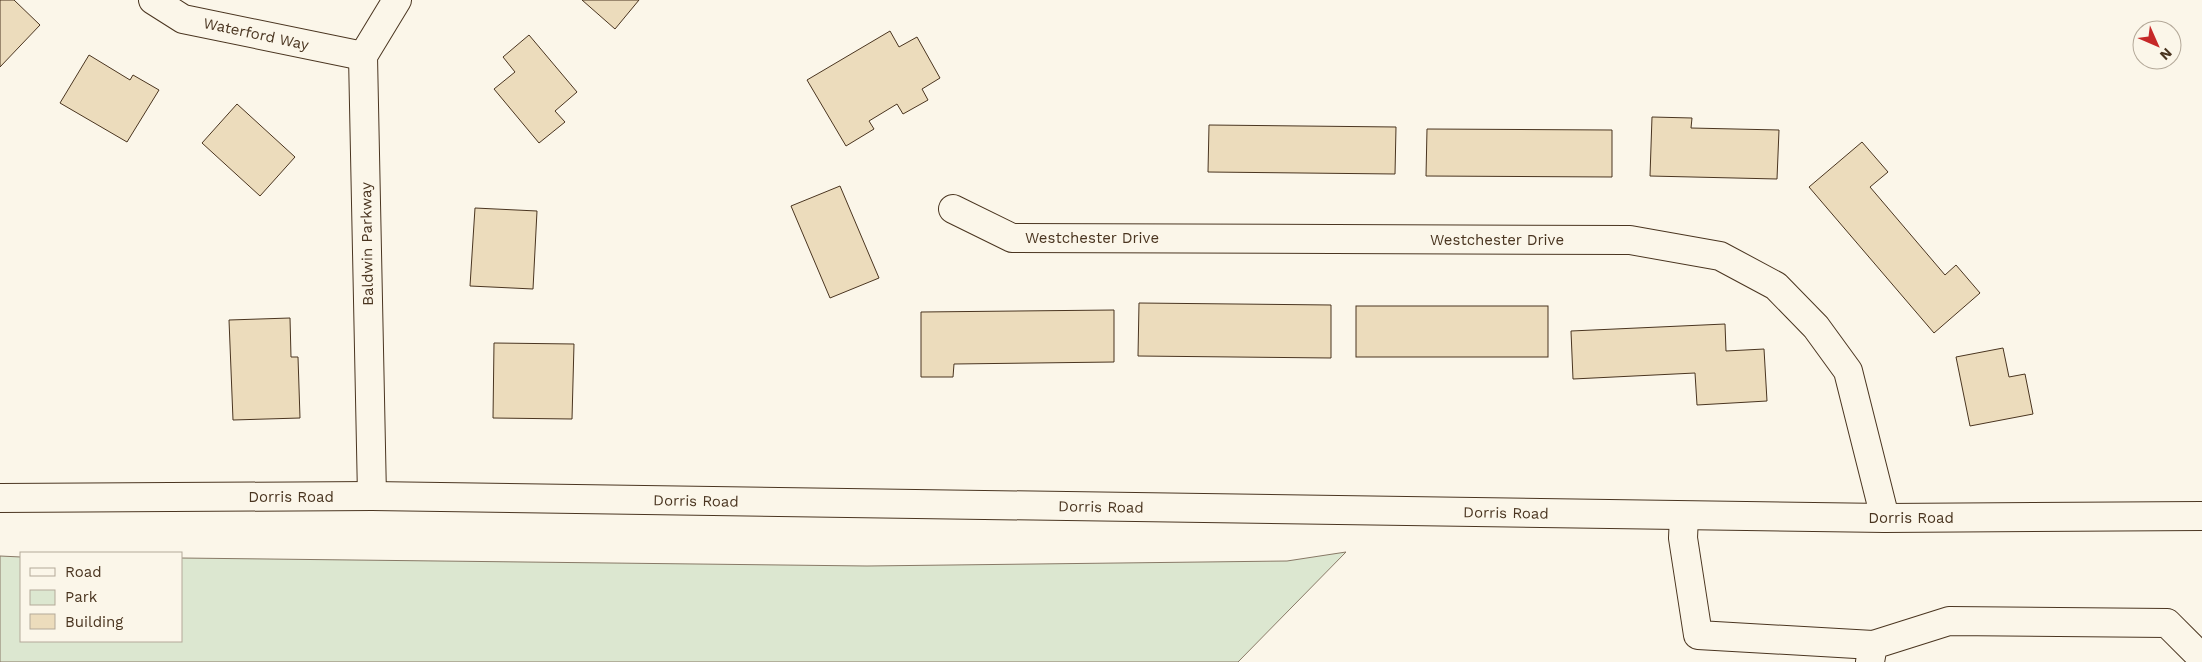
<svg xmlns="http://www.w3.org/2000/svg" width="2202" height="662" font-family="'Work Sans',sans-serif">
	<style>
		.green { fill: #dce7d0; stroke: #887966 }
		.building { fill: #ecdcbc; stroke: #4a3520 }
		.lines { fill: none; stroke-linecap: round; stroke-linejoin: round }
		.minor-casing { stroke: #4a3520; stroke-width: 30 }
		.minor { stroke: #fbf6e9; stroke-width: 28 }
		.labels { text-anchor: middle; stroke-width: 4; stroke-linejoin: round; paint-order: stroke }
		.street-label { font-size: 15px; fill: #4a3520; stroke: #fbf6e9 }
	</style>
	<rect width="100%" height="100%" fill="#fbf6e9"/>
	<!-- green -->
	<polygon class="green" points="1346,552 1238,662 0,662 0,556 21,557 21,641 181,641 181,558 867,566 1287,561"/>
	<!-- building -->
	<g class="building">
		<polygon points="0,0 14,0 40,25 0,67"/>
		<polygon points="582,0 639,0 615,29"/>
		<polygon points="890,31 899,47 917,37 940,78 922,89 928,100 903,114 897,104 869,121 874,129 846,146 807,80"/>
		<polygon points="529,35 577,92 555,111 565,122 539,143 494,89 515,72 503,57"/>
		<polygon points="89,55 130,80 133,75 159,90 127,142 60,103"/>
		<polygon points="237,104 295,157 260,196 202,143"/>
		<polygon points="1652,117 1692,118 1691,128 1779,130 1777,179 1650,176"/>
		<polygon points="1209,125 1396,127 1395,174 1208,172"/>
		<polygon points="1427,129 1612,130 1612,177 1426,176"/>
		<polygon points="1862,142 1888,172 1870,187 1945,275 1956,265 1980,293 1934,333 1809,187"/>
		<polygon points="840,186 879,278 830,298 791,206"/>
		<polygon points="475,208 537,211 533,289 470,286"/>
		<polygon points="1139,303 1331,305 1331,358 1138,356"/>
		<rect x="1356" y="306" width="192" height="51"/>
		<polygon points="1114,310 1114,362 954,364 953,377 921,377 921,312"/>
		<polygon points="290,318 291,357 298,357 300,418 233,420 229,320"/>
		<polygon points="1725,324 1726,351 1764,349 1767,401 1697,405 1695,373 1573,379 1571,331"/>
		<polygon points="494,343 574,344 572,419 493,418"/>
		<polygon points="2003,348 2009,377 2025,374 2033,414 1970,426 1956,357"/>
	</g>
	<g class="lines">
		<defs>
			<g id="minor">
				<polyline points="153,0 183,19 363,56"/>
				<polyline points="953,209 1012,238 1630,240 1720,256 1776,286 1816,327 1848,371 1885,518"/>
				<polyline points="372,496 363,56 397,0"/>
				<polyline points="0,498 372,496 1885,518 2202,516"/>
				<polyline points="1684,516 1683,538 1698,635 1873,645"/>
				<polyline points="1870,662 1873,645 1949,621 2167,623 2202,658"/>
			</g>
		</defs>
		<!-- minor casing -->
		<use href="#minor" class="minor-casing"/>
		<!-- minor -->
		<use href="#minor" class="minor"/>
	</g>
	<g class="labels">
		<!-- street labels -->
		<g class="street-label">
			<text transform="translate(256 34) rotate(12)" y="5">Waterford Way</text>
			<text x="1092" y="243">Westchester Drive</text>
			<text x="1497" y="245">Westchester Drive</text>
			<text transform="translate(367 244) rotate(-91)" y="5">Baldwin Parkway</text>
			<text x="291" y="502">Dorris Road</text>
			<text transform="translate(696 501) rotate(1)" y="5">Dorris Road</text>
			<text transform="translate(1101 507) rotate(1)" y="5">Dorris Road</text>
			<text transform="translate(1506 513) rotate(1)" y="5">Dorris Road</text>
			<text x="1911" y="523">Dorris Road</text>
		</g>
	</g>
	<!-- legend -->
	<rect x="20" y="552" width="162" height="90" fill="#fbf6e9" stroke="#b4a999"/>
	<rect x="30" y="568" width="25" height="8" fill="#fbf6e9" stroke="#b4a999"/>
	<text x="65" y="577" font-size="15" fill="#4a3520">Road</text>
	<rect x="30" y="590" width="25" height="15" fill="#dce7d0" stroke="#b4a999"/>
	<text x="65" y="602" font-size="15" fill="#4a3520">Park</text>
	<rect x="30" y="614" width="25" height="15" fill="#ecdcbc" stroke="#b4a999"/>
	<text x="65" y="627" font-size="15" fill="#4a3520">Building</text>
	<!-- north arrow -->
	<g transform="translate(2157 45) rotate(135)"><circle r="24" fill="#fbf6e9" stroke="#b4a999"/>
	<path d="M0-4L9 19L0 12L-9 19Z" fill="#c62828"/>
	<text y="-8" font-size="14" font-weight="bold" text-anchor="middle" fill="#4a3520">N</text>
	</g>
</svg>
